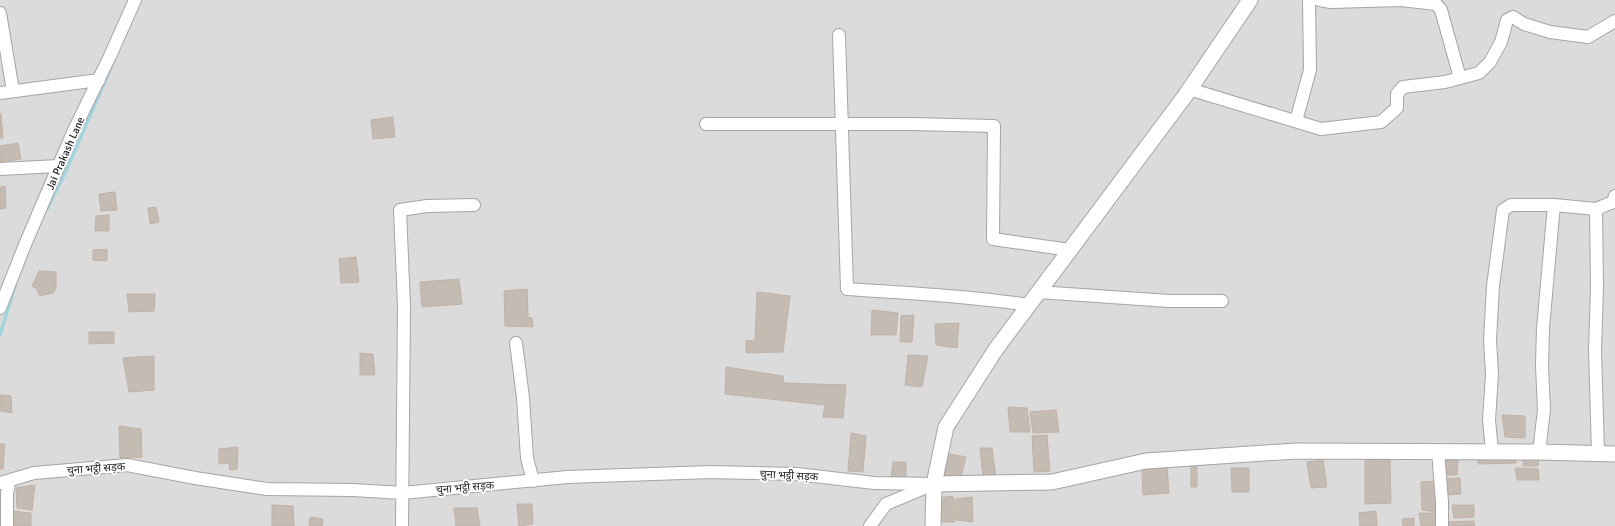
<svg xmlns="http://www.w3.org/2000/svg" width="1615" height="526" font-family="Signika,'Noto Sans Devanagari',sans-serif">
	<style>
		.residential { fill: #dcdbdb }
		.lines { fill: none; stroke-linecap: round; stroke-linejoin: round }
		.stream { stroke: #a2d4e0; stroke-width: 3.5 }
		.building { fill: #c4bbb3; stroke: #c2b1a5 }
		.minor-casing { stroke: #a5a5a5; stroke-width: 14 }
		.tertiary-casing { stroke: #a5a5a5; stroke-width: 17 }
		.minor { stroke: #fff; stroke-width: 12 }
		.tertiary { stroke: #fff; stroke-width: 15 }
		.labels { text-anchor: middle; stroke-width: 4; stroke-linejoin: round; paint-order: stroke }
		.street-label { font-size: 11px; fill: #1e1e1e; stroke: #fff }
	</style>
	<rect width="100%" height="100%" fill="#f0ebe4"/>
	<!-- residential -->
	<rect class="residential" x="0" y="0" width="1615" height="526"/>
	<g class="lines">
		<!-- stream -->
		<g class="stream">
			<polyline points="47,209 66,171 112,65"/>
			<polyline points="0,335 15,286"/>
		</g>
	</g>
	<!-- building -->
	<g class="building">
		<polygon points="1,113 3,138 0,138 0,114"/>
		<polygon points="393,117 395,137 373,139 371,120"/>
		<polygon points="18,143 21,159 0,162 0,146"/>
		<polygon points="5,186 6,208 0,209 0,187"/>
		<polygon points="115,192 117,210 101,211 99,194"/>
		<polygon points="156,207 159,222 150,224 148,208"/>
		<polygon points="109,215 109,231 95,231 96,216"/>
		<polygon points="107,249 107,261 93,260 93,250"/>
		<polygon points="356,257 359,282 341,283 339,259"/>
		<polygon points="39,271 56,272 56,288 53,293 40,296 36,288 32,286"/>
		<polygon points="459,279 462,304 422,307 420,282"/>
		<polygon points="527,289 528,317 532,318 533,327 505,326 504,291"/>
		<polygon points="757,292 790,296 783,352 746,353 746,341 755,340"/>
		<polygon points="127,294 155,294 154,311 129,312"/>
		<polygon points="872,310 898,313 896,335 871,335"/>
		<polygon points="914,315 912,342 900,342 901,316"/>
		<polygon points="959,323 957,348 936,345 935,324"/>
		<polygon points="89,332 114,332 114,343 89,344"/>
		<polygon points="360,353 373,354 375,375 360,375"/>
		<polygon points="908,355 928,356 922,387 905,385"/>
		<polygon points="154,356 154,390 129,392 123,358"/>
		<polygon points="726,367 783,376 784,383 846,385 843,418 823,417 825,405 725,394"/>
		<polygon points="0,395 11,396 12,413 0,411"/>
		<polygon points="1008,407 1027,408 1030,432 1010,432"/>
		<polygon points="1056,410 1059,432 1033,433 1030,412"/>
		<polygon points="1502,415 1525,416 1525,438 1505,437"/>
		<polygon points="119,426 141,429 142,457 120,458"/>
		<polygon points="851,433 866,436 863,472 848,471"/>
		<polygon points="1047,435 1050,471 1034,472 1032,436"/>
		<polygon points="0,444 5,444 3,469 0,469"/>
		<polygon points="238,447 237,469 230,470 229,463 219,464 219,449"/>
		<polygon points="980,448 992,448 996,477 983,477"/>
		<polygon points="949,454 966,457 960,480 944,478"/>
		<polygon points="1516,454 1516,463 1478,464 1478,455"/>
		<polygon points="1524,456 1539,456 1538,466 1523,466"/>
		<polygon points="1390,459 1391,503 1365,504 1365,460"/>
		<polygon points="1323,460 1327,487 1311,488 1307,462"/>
		<polygon points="1443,460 1458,460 1457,475 1444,475"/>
		<polygon points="893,462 906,462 906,481 891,479"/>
		<polygon points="1197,462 1197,487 1191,487 1191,463"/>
		<polygon points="1167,467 1169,493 1143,495 1142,470"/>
		<polygon points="1231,468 1249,468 1249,492 1232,492"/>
		<polygon points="1515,468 1538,469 1539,480 1517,480"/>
		<polygon points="1460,478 1461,494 1446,495 1445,479"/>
		<polygon points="1437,481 1437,512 1422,510 1421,482"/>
		<polygon points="35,485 32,510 17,508 16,488"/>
		<polygon points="952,496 954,499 955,522 942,522 939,517 938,498"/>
		<polygon points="972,497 973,522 956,520 956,499"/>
		<polygon points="517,504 532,504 533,524 519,526"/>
		<polygon points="272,505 293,506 294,526 272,526"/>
		<polygon points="1452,505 1474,505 1474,517 1454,518"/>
		<polygon points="454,508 477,508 480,526 456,526"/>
		<polygon points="11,511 31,513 31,526 12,526"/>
		<polygon points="1376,511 1377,526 1360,526 1359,513"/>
		<polygon points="1419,513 1437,513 1437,526 1421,526"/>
		<polygon points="310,517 323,519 322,526 309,526"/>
		<polygon points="1414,518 1414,526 1403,526 1402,519"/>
		<polygon points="1474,521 1475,526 1446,526 1445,522"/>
	</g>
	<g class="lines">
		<defs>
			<g id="minor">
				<polyline points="1319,0 1331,2 1401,0 1436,4 1441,10 1460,78"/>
				<polyline points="0,13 13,91"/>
				<path d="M839 35 847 289C908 293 969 296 1029 305"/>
				<polyline points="1189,89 1321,129 1381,122 1397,108 1397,94 1403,87 1445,82 1479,73 1490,62 1501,42 1507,20 1513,17 1524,24 1550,32 1588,37 1615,21"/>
				<polyline points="0,93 99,80"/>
				<polyline points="1296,121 1310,70 1309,0"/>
				<polyline points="706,124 911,124 994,126 993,239 1070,250"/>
				<polyline points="0,169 58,166"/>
				<polyline points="1596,209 1597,288 1595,350 1598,453"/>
				<polyline points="1038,292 1169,301 1222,301"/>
				<polyline points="0,308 24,247 74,130 110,56 135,0"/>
				<polyline points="516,343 523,398 527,458 533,481"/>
				<polyline points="1438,451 1442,502 1442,526"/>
				<polyline points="1492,451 1489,420 1492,374 1490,340 1493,286 1503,210 1511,205 1554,205 1596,209 1613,202 1615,196"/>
				<polyline points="1539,452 1544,410 1542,366 1543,328 1554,205"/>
				<polyline points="0,483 34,473 127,465 195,478 267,489 352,490 403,493 567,477 711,472 797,474 874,483 934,484"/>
				<polyline points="7,526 7,494 9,481"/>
				<polyline points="402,526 404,306 400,210 427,206 474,205"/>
				<polyline points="870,526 886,504 929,486"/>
			</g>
			<g id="tertiary">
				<polyline points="934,484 1052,482 1146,461 1296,451 1539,452 1615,454"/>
				<polyline points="933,526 934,484 946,427 996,349 1185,96 1250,0"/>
			</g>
		</defs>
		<!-- minor casing -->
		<use href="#minor" class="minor-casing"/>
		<!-- tertiary casing -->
		<use href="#tertiary" class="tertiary-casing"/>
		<!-- minor -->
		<use href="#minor" class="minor"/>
		<!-- tertiary -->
		<use href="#tertiary" class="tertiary"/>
	</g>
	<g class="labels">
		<!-- street labels -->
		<g class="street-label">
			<text transform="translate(65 153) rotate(-66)" y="4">Jai Prakash Lane</text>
			<text transform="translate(96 468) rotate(-4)" y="4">चुना भट्ठी सड़क</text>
			<text transform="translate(789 475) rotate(3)" y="4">चुना भट्ठी सड़क</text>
			<text transform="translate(465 487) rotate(-5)" y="4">चुना भट्ठी सड़क</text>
		</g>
	</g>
</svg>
